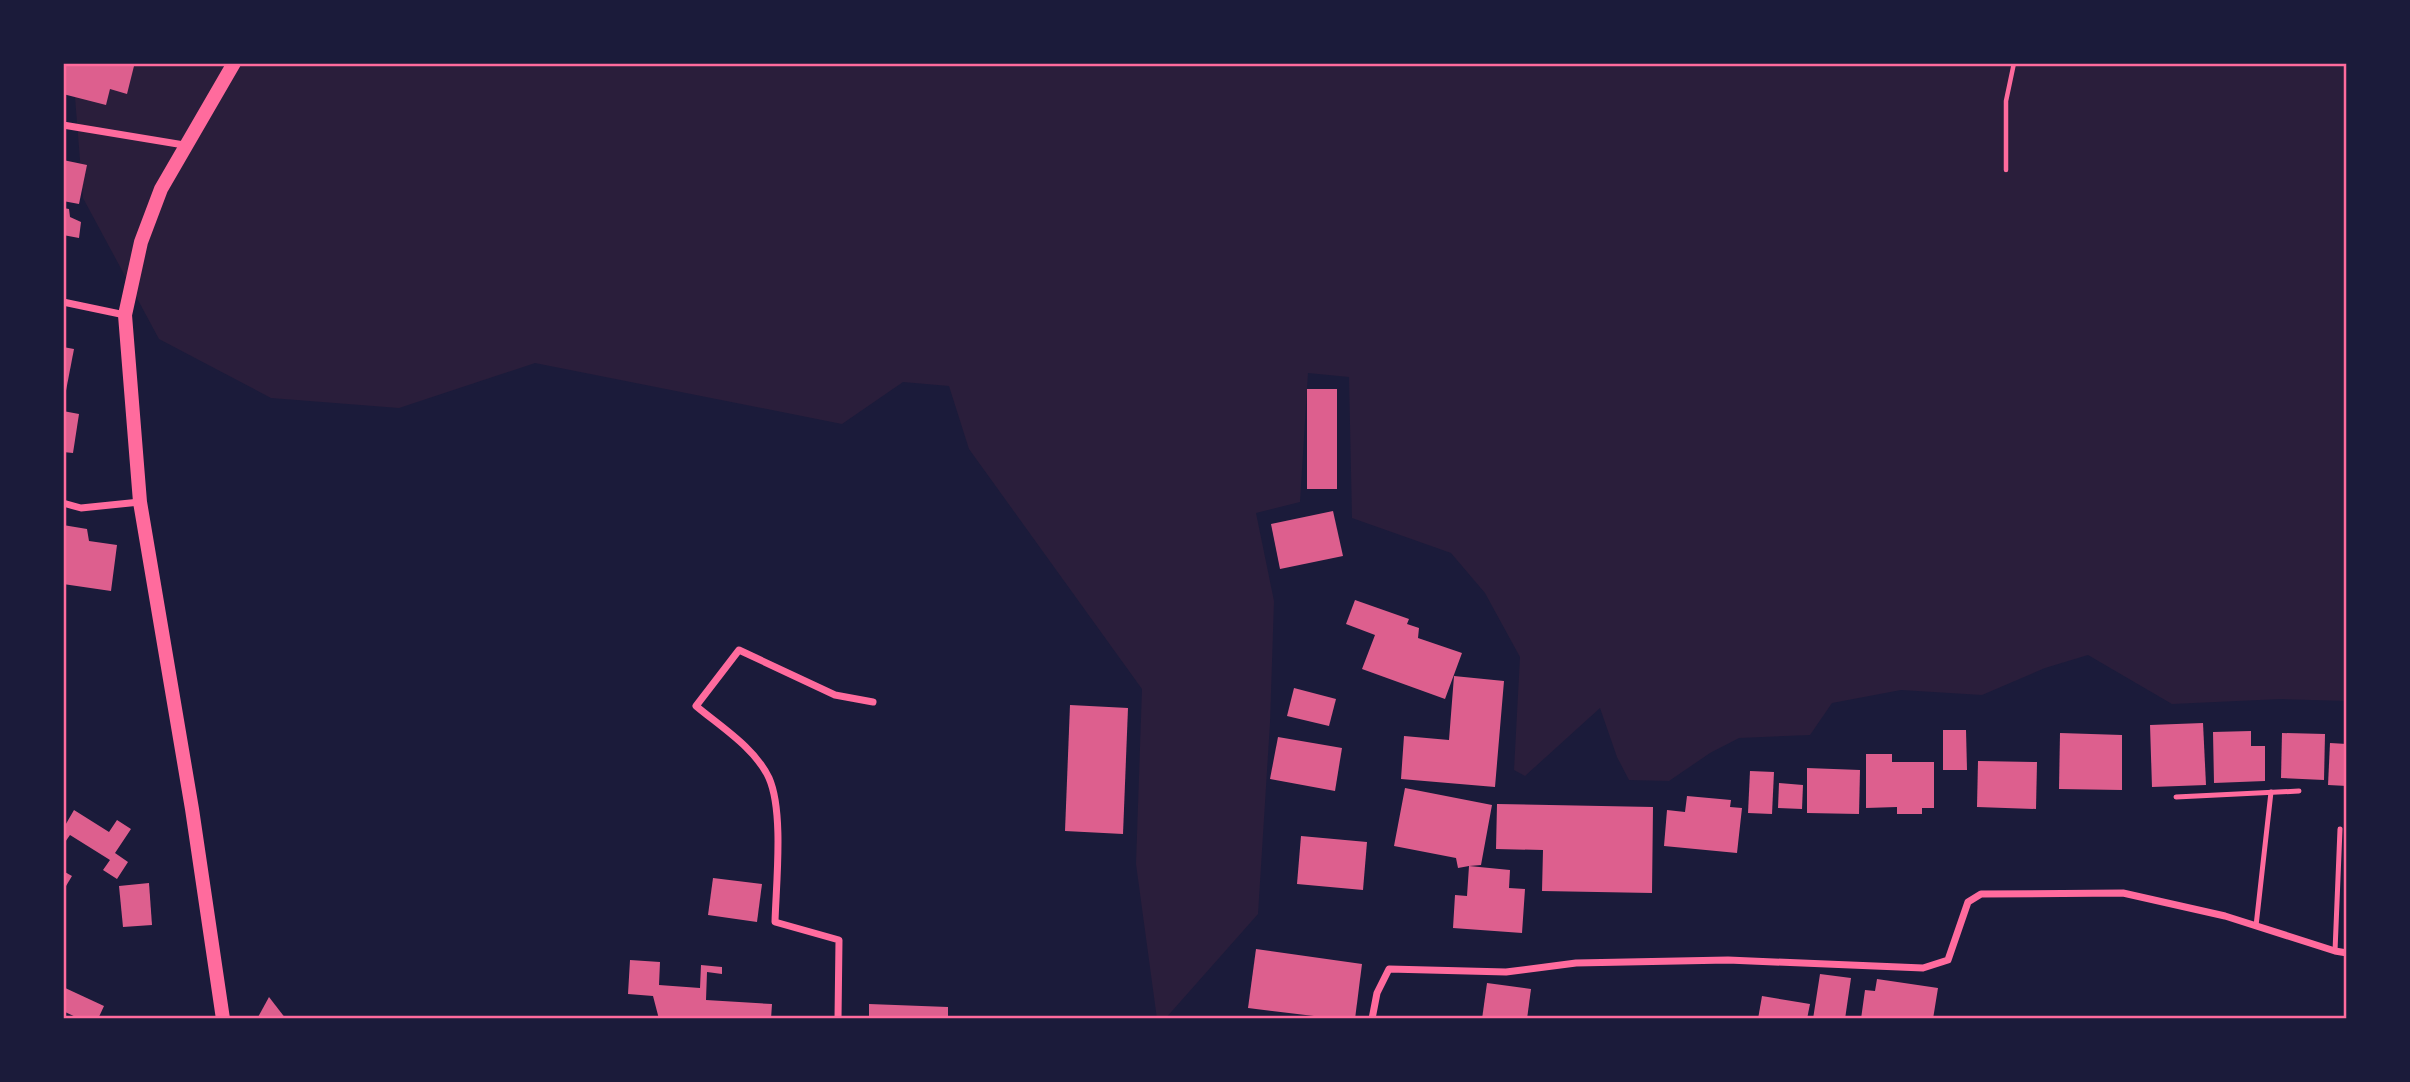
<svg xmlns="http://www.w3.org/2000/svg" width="2410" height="1082" font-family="'Noto Sans',sans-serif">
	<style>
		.green { fill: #2a1e3b }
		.building { fill: #dd5f8e }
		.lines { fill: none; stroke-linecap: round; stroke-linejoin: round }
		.path { stroke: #ff6b9d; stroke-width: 4.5 }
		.service { stroke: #ff6b9d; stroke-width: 5 }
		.minor { stroke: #ff6b9d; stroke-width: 7 }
		.secondary { stroke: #ff6b9d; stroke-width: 14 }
		.neatline { fill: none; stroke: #ff6b9d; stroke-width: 2.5 }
	</style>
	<rect width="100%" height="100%" fill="#1b1b3a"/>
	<!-- green -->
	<polygon class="green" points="82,63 2347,63 2347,701 2281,699 2172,704 2088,655 2045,668 1982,695 1901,690 1832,703 1810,735 1739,738 1710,753 1669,781 1629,780 1617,757 1600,708 1525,776 1514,770 1520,657 1485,593 1451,553 1352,518 1349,377 1308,373 1300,502 1256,513 1274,601 1270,723 1258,914 1165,1019 1157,1019 1136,864 1142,689 969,449 949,386 903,382 842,424 535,363 399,408 271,398 159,339 83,198 75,97"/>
	<!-- building -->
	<g class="building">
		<polygon points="63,63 119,63 134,66 127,94 110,89 106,105 63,94"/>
		<polygon points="63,160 87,165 79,204 63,201"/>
		<polygon points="63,208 69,209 70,217 81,222 79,238 63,235"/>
		<polygon points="63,347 74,349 64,401 63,401"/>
		<rect x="1307" y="389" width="30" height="100"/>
		<polygon points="63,411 79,414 73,453 63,452"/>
		<polygon points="1333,511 1343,556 1280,569 1271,524"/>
		<polygon points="63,525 87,529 89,541 117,545 111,591 63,584"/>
		<polygon points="1355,600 1409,619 1407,624 1419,628 1418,638 1462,653 1445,699 1362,669 1375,635 1346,624"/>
		<polygon points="1454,676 1504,681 1495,787 1401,779 1404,736 1449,740"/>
		<polygon points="1294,688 1336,699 1329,726 1287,716"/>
		<polygon points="1070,705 1128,708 1123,834 1065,831"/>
		<polygon points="2203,723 2206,785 2152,787 2150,725"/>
		<polygon points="1943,730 1966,730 1967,770 1943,770"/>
		<polygon points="2251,731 2251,746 2265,746 2265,781 2214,783 2213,732"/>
		<polygon points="2060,733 2122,735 2122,790 2059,789"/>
		<polygon points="2282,733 2325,734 2324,780 2281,778"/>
		<polygon points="1278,737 1342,748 1335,791 1270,779"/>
		<polygon points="2330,743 2347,744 2347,786 2328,785"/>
		<polygon points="1866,754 1892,754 1892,762 1934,762 1934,808 1922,808 1922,814 1897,814 1897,807 1866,808"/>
		<polygon points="1978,761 2037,762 2036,809 1977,807"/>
		<polygon points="1807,768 1860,770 1859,814 1807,813"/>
		<polygon points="1750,771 1774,772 1772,814 1748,813"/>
		<polygon points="1779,783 1803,785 1802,809 1778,808"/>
		<polygon points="1405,788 1492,805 1481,865 1469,866 1510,870 1509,888 1525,889 1522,933 1453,928 1455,895 1467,896 1469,866 1458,868 1456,858 1394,846"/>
		<polygon points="1687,796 1731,800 1730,807 1742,808 1737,853 1664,846 1667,810 1685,812"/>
		<polygon points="1497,804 1653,807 1652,893 1542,891 1543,850 1496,849"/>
		<polygon points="74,810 109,832 117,820 131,829 115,853 128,862 117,879 103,870 110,860 70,835 63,845 63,829"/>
		<polygon points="1301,836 1367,842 1363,890 1297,884"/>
		<polygon points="63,871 72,876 63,891"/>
		<polygon points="713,878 762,884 757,922 708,915"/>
		<polygon points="149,883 152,925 123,927 119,886"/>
		<polygon points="1256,949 1362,964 1355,1019 1339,1019 1248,1008"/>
		<polygon points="630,960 660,962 659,985 700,988 701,965 722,967 722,974 707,972 706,1000 772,1004 771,1019 659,1019 653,996 628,994"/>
		<polygon points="1820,974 1851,978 1845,1019 1813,1019"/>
		<polygon points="1877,979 1938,988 1933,1019 1861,1019 1865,990 1875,991"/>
		<polygon points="1487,983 1531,989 1527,1019 1482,1019"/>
		<polygon points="63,987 104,1006 98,1019 80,1019 63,1011"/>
		<polygon points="1762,996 1810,1004 1807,1019 1758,1019"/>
		<polygon points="269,997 286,1019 257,1019"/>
		<polygon points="869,1004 948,1007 948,1019 869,1019"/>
	</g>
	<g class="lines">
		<!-- path -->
		<polyline class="path" points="2006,170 2006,101 2014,63"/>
		<!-- service -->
		<g class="service">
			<polyline points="2176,797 2299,791"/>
			<polyline points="2256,926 2271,792"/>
			<polyline points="2335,951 2340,829"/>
		</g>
		<!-- minor -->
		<g class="minor">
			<polyline points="63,125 184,145"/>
			<polyline points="63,302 125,315"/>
			<polyline points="63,503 81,508 140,502"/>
			<path d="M838 1019 839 940 775 922C776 884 784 812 769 778 755 748 721 727 696 706L739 650 835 695 873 702"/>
			<polyline points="1372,1019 1377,993 1389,969 1506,972 1576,963 1728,960 1923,968 1948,960 1968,902 1981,894 2123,893 2225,916 2335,951 2347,953"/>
		</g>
		<!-- secondary -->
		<polyline class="secondary" points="223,1019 192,809 140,502 125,315 141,242 161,189 234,63"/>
	</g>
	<!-- border -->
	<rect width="2410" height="1082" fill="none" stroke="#1b1b3a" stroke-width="130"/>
	<rect x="65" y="65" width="2280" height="952" class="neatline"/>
</svg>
